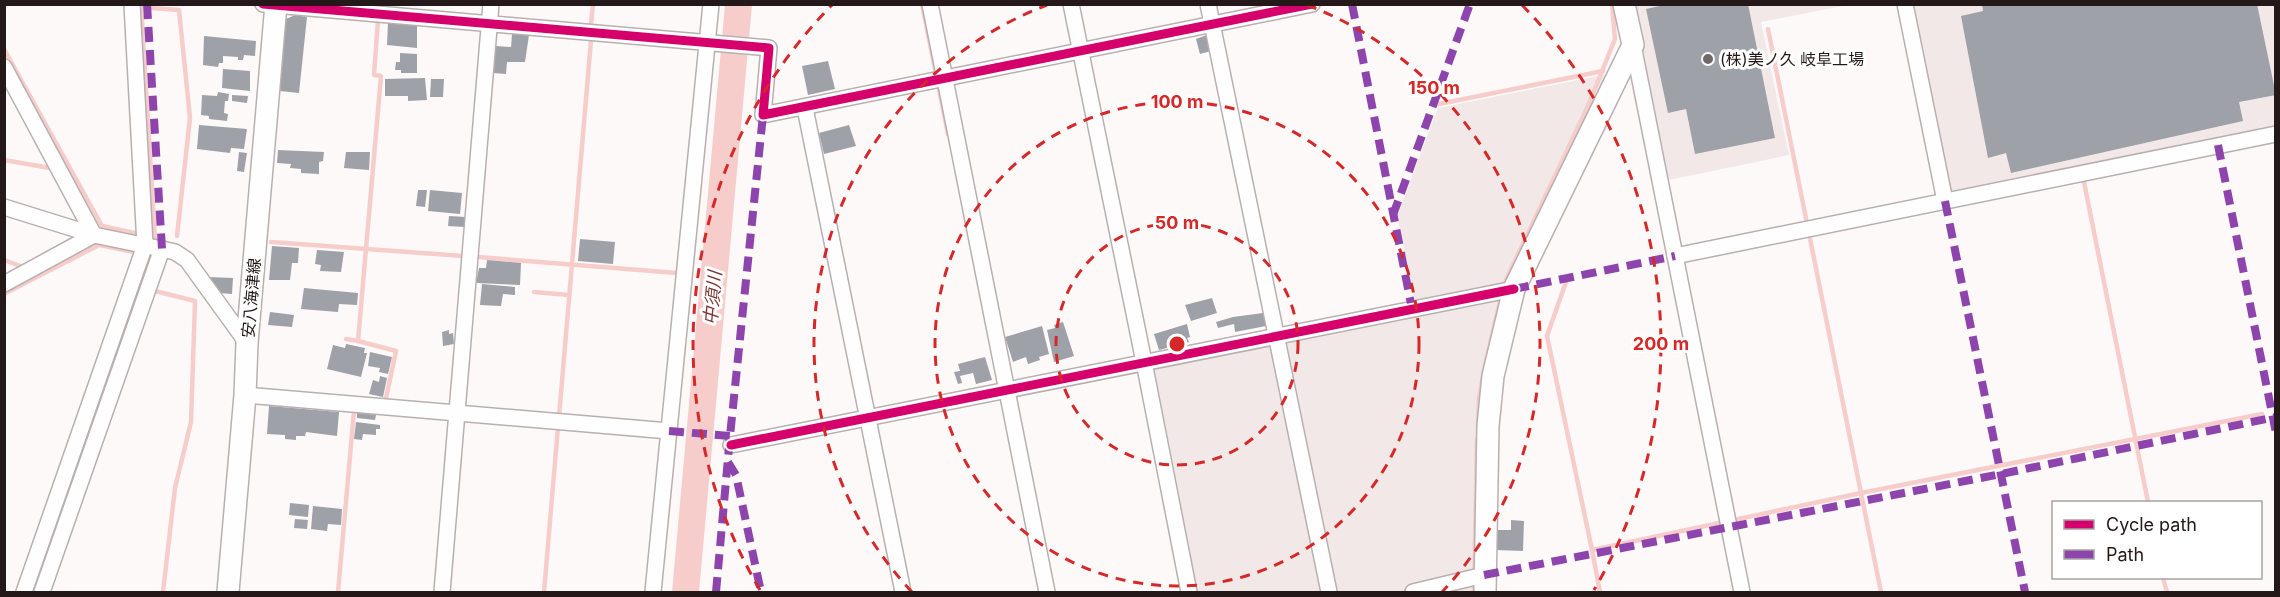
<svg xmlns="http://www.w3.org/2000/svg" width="2280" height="597" font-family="Inter,'Noto Sans JP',sans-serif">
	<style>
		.built { fill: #f2e8e7 }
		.water { fill: #f6cdca }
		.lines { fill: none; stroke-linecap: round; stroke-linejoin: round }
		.stream { stroke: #f6cdca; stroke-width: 4.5 }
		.building { fill: #9ea1a8 }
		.street-casing { stroke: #b8b0b0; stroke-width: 18 }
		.secondary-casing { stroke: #b8b0b0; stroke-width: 24 }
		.street { stroke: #fffefe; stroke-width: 15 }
		.secondary { stroke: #fffefe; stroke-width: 21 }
		.quiet { stroke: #8e44ad; stroke-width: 8; stroke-dasharray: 15 8; stroke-linecap: butt }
		.cycleway-casing { stroke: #fff; stroke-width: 13 }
		.cycleway { stroke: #d6006c; stroke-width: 9 }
		.ring { fill: none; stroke: #d62828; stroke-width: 3; stroke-dasharray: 10 8 }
		.poi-dot { fill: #706767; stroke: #fff; stroke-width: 2 }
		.labels { text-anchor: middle; stroke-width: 6; stroke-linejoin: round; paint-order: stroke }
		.poi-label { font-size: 16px; fill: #241918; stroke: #fff; text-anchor: start }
		.street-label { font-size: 16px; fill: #241918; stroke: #fff }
		.water-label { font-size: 18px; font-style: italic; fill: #7e3937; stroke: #fff }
		.centre { fill: #d62828; stroke: #fff; stroke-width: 3 }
		.ring-label { font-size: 18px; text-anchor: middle; font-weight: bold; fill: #d62828; stroke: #fff; stroke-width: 6; stroke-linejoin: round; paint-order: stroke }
	</style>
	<rect width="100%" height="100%" fill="#fdf9f9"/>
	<!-- built -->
	<g class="built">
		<polygon points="1633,5 1848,5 1761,22 1789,155 1669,180"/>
		<polygon points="1911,5 2275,5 2275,130 1949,196"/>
		<polygon points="1608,74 1510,282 1478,592 1198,592 1154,366 1418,315 1397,216 1438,108"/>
	</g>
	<!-- water -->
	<polygon class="water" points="725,5 752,5 699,592 672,592"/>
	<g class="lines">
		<!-- stream -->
		<g class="stream">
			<polyline points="141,4 155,240"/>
			<polyline points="922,4 948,134"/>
			<polyline points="151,8 179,10 190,118 177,236"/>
			<polyline points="378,20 374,75 381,76 358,341 396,351 385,403"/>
			<polyline points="591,24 593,4"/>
			<polyline points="1768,29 1861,493 2262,414"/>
			<polyline points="4,49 102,226 139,234"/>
			<polyline points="1439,104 1603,71"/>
			<polyline points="4,160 50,168"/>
			<polyline points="2083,177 2148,502"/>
			<polyline points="271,242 463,256"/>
			<polyline points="478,257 677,273"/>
			<polyline points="4,260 23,267"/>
			<polyline points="1566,282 1547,336 1592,550 1861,493 1881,592"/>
			<polyline points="155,291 195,301 191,422 175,488 163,592"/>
			<polyline points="534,292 569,295"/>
			<polyline points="4,294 99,245 134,252"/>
			<polyline points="346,339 358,341"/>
			<polyline points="559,417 591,40"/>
			<polyline points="1478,425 1479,398 1485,366 1504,284 1588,106 1615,39 1612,4"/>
			<polyline points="1592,550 1600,592"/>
			<polyline points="2163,578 2167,592"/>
			<polyline points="338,592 354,411"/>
			<polyline points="544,592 558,427"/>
			<polyline points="1474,592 1477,439"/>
		</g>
	</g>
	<!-- building -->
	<g class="building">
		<polygon points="1669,4 1748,4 1775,138 1695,154 1686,109 1668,113 1646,9"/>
		<polygon points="1982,4 2257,4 2276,95 2239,102 2243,121 2011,173 2006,153 1988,158 1961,16 1983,11"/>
		<polygon points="295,15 307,17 299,93 280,91 286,19"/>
		<polygon points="388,22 417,25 417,48 387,45"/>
		<polygon points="512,34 529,35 525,62 507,62 506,74 493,73 496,46 511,47"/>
		<polygon points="1207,35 1211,51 1200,54 1196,39"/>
		<polygon points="204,36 256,41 255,56 244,55 243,60 238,60 238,57 223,56 223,63 219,63 218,67 203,65"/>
		<polygon points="400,53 417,54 417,73 401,73 401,70 395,70 396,62 400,62"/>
		<polygon points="828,61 835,89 808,95 802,66"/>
		<polygon points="223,69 250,71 250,91 222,88"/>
		<polygon points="425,78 427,100 408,101 408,96 385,96 385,79"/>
		<polygon points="431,79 444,79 443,97 430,97"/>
		<polygon points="218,92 229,94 228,101 225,101 224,113 228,114 227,121 209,119 209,116 201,115 202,95 217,96"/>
		<polygon points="232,95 248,96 247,103 232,101"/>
		<polygon points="199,125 247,129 244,149 231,148 230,153 197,149"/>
		<polygon points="849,125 856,146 824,154 819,133"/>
		<polygon points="278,150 324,152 323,161 319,162 319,174 301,173 301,169 290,168 291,164 277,163"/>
		<polygon points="239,152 247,153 244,172 237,171"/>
		<polygon points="346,152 370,152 369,170 344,168"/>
		<polygon points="418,190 427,190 425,207 416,206"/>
		<polygon points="430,190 462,193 460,214 428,211"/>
		<polygon points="449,216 465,217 465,227 448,226"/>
		<polygon points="580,239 615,242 613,264 578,261"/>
		<polygon points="272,246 299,248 298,263 292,263 290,280 269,280"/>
		<polygon points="317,250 344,252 341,272 320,271 321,265 315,264"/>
		<polygon points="487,260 521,263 520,285 476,283 479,268 486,268"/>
		<polygon points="208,277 233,278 232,294 219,293"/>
		<polygon points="482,284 515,287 515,295 503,294 501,306 480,305"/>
		<polygon points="304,288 358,293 357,305 339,304 338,312 301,309"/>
		<polygon points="1212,298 1217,313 1191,321 1185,305"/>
		<polygon points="270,312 294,315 292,327 268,325"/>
		<polygon points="1263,313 1266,326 1235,332 1234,324 1218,328 1216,322 1233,317"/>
		<polygon points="1063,322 1074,356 1054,362 1047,330 1055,328 1054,325"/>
		<polygon points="1187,324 1190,337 1187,338 1189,342 1159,350 1154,334"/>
		<polygon points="1042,326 1049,354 1039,357 1040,360 1028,364 1026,357 1013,362 1005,337"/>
		<polygon points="449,330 449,334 453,333 454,344 443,346 442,332"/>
		<polygon points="346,344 365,348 364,353 367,353 361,377 327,369 333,345 345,348"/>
		<polygon points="370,352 392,357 388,374 379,372 380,368 368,366"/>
		<polygon points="985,357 992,380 976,384 973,373 960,376 962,383 958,384 954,372 960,371 958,364"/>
		<polygon points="380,376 387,378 383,397 369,394 373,380 379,382"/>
		<polygon points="269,406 339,412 337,436 306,432 305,436 296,436 296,440 285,439 285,435 267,434"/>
		<polygon points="357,412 376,415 375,420 357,418"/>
		<polygon points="356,422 380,425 380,429 376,429 376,435 363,434 362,440 354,439"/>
		<polygon points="290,503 309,505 308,517 289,515"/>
		<polygon points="313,506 342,509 341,525 328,524 327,531 311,529"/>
		<polygon points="295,519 308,520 307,529 294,528"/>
		<polygon points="1511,520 1524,521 1523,551 1495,550 1495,530 1511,530"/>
	</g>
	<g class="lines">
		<defs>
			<g id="street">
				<polyline points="263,4 769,48 763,115 1312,4"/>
				<polyline points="930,4 1047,592"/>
				<polyline points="1071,4 1144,362 1189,592"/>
				<polyline points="1208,4 1329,592"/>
				<polyline points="1905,4 1945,201"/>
				<polyline points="1633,45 1742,592"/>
				<polyline points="4,67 94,235"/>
				<polyline points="805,108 903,592"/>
				<polyline points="4,207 94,235 162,249 175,252 187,260 247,343"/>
				<polyline points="1675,256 2276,134"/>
				<polyline points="4,284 94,235"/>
				<polyline points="245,395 669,431"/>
				<polyline points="731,445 1514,289"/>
				<polyline points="24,592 145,245 132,4"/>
				<polyline points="42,592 162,249"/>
				<polyline points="442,592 491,4"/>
				<polyline points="653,592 711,4"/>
				<polyline points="1413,592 1484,575"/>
			</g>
			<g id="secondary">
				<polyline points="228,592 245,395 247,343 276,4"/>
				<polyline points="1485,592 1488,426 1493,376 1514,289 1633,45 1624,4"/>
			</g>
		</defs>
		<!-- street casing -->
		<use href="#street" class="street-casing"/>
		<!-- secondary casing -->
		<use href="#secondary" class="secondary-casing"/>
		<!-- street -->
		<use href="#street" class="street"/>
		<!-- secondary -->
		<use href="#secondary" class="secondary"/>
		<!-- quiet -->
		<g class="quiet">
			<polyline points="147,4 162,249"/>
			<polyline points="1352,4 1412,309"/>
			<polyline points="2218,145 2276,433"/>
			<polyline points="1945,201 2025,592"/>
			<polyline points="1393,215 1470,4"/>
			<polyline points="1514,289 1675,256"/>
			<polyline points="669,431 730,436"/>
			<polyline points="728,462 736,475 761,592"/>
			<polyline points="1484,575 2001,474 2276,417"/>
			<polyline points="716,592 730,436 763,115"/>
		</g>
		<defs>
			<g id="cycleway">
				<polyline points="263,4 769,48 763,115 1312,4"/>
				<polyline points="731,445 1514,289"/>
			</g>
		</defs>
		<!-- cycleway casing -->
		<use href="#cycleway" class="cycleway-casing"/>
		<!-- cycleway -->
		<use href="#cycleway" class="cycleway"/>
	</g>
	<!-- distance rings -->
	<g class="ring">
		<circle cx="1177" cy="344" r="121"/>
		<circle cx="1177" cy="344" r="242"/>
		<path d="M912 592A363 363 0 0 1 1047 5M1307 5A363 363 0 0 1 1442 592"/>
		<path d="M760 590A484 484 0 0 1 832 5M1522 5A484 484 0 0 1 1594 590"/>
	</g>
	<!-- markers -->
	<circle class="poi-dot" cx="1708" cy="59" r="6"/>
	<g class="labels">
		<!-- poi labels -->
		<g class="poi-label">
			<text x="1720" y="65">(株)美ノ久 岐阜工場</text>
		</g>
		<!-- street labels -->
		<g class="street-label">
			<text transform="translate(251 298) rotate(-85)" y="6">安八海津線</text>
		</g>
		<!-- water labels -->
		<g class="water-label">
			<text transform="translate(713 298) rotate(-85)" y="6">中須川</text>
		</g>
	</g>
	<circle cx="1177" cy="344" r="9" class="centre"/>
	<g class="ring-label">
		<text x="1434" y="94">150 m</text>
		<text x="1177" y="108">100 m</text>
		<text x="1177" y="229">50 m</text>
		<text x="1661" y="350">200 m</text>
	</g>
	<!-- border -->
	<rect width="2280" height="597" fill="none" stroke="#241918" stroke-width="12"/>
	<!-- legend -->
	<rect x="2052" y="501" width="210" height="78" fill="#ffffff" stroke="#a7a3a3" stroke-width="1.5"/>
	<rect x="2064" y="520" width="30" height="9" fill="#d6006c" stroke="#a7a3a3" stroke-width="1.5"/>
	<text x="2106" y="531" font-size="18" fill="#241918">Cycle path</text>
	<rect x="2064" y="550" width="30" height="9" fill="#8e44ad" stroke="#a7a3a3" stroke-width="1.5"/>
	<text x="2106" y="561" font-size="18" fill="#241918">Path</text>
</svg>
